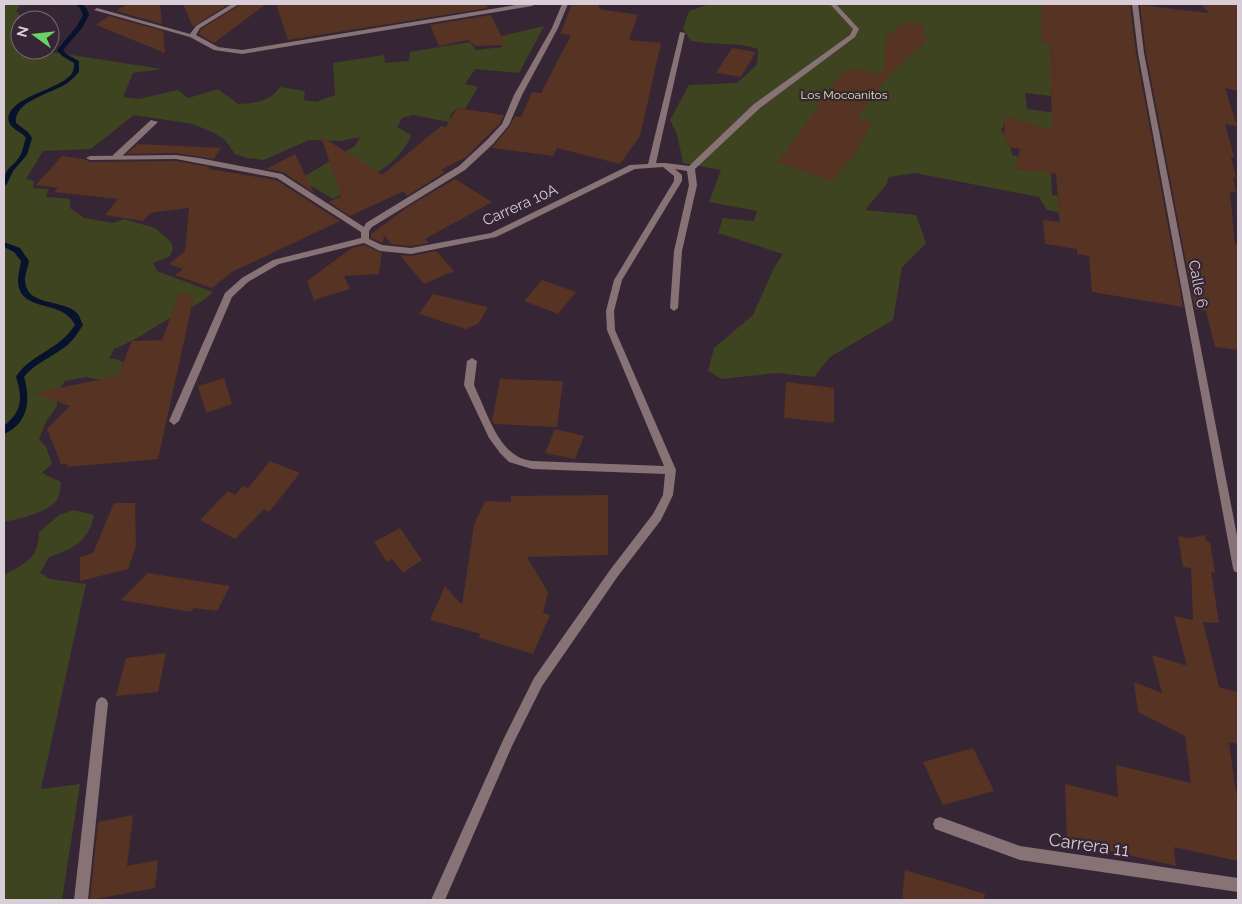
<svg xmlns="http://www.w3.org/2000/svg" width="1242" height="904" font-family="Raleway,sans-serif">
	<style>
		.green { fill: #3e4320 }
		.lines { fill: none; stroke-linecap: round; stroke-linejoin: round }
		.stream { fill: #07122d; fill-rule: evenodd }
		.building { fill: #563322 }
		.lane { fill: #877375; fill-rule: evenodd }
		.street { fill: #877375; fill-rule: evenodd }
		.labels { text-anchor: middle; stroke-width: 4.5; stroke-linejoin: round; paint-order: stroke }
		.far-park-label { font-size: 12px; fill: #d8e4a1; stroke: #362635 }
		.street-label { font-size: 15px; fill: #d9ced8; stroke: #362635 }
		.near-street-label { font-size: 18px; fill: #d9ced8; stroke: #362635 }
	</style>
	<rect width="100%" height="100%" fill="#362635"/>
	<!-- green -->
	<g class="green">
		<path d="M4 4H21L16 11 24 20H20V50H39L162 69 133 73 123 97 139 99 178 90 188 98 218 89 238 104C256 103 269 102 280 87L305 91 304 100 316 102 335 95 333 63 384 55 385 63 409 61 410 52 470 42 476 50 502 47V36L544 26 519 73 475 69 465 84 478 87 465 109 457 108 451 114 449 122 413 115 402 118 397 127 411 135C401 165 359 183 333 199L300 179 355 146 360 137 340 141 309 140 264 160 247 158 235 154 225 140 214 133 193 124 134 115 91 149 43 151 26 179 34 181 33 188 48 189 46 197 70 199V208L84 218 113 223 124 219 155 228 171 242 173 248 170 256 153 263 157 271 213 292C199 306 180 312 163 322 147 332 132 342 114 349L109 359H116L132 366 116 383 86 377 65 381 56 394 57 406 46 422 39 439 46 447 52 464 42 473 61 482C60 487 60 494 58 498 50 513 18 519 4 522Z"/>
		<path d="M710 4H1056L1072 33 1042 28V43L1077 48V88L1051 85V96L1025 93 1027 109 1071 115 1063 135 1008 117 1001 130 1004 134V140L1010 142 1012 155 1020 157 1015 169 1051 173 1052 195 1058 196V204L1103 211 1061 222 1058 212 1047 210 1039 197 915 173 889 177 886 185 865 210 916 215 926 243 902 267 893 320 830 357 814 377 777 373 721 379 708 371 714 348 753 315 774 268 783 254 718 233 723 218 754 221 757 211 709 202 721 170 683 163 677 134 670 120 689 85 737 83 757 65 758 49C737 42 713 45 691 41L683 29 689 11Z"/>
		<path d="M74 510 94 515C89 542 72 549 49 557L40 573 50 579 86 584 41 789 80 784 62 900H4V575C25 564 39 558 39 532L59 515Z"/>
	</g>
	<g class="lines">
		<!-- stream -->
		<g class="stream">
			<path d="M76 4H82L87 9 89 15 82 28 63 50 66 54 79 61V72C74 77 70 82 64 85 49 94 13 102 16 123L28 132 32 138 27 155 13 171 7 184 4 186C4 165 13 169 21 154 23 150 24 143 26 138 22 132 11 129 9 122 3 96 66 90 73 71 74 68 74 65 74 63L62 56 57 50 77 26 83 15 81 10Z"/>
			<path d="M4 242 20 248 29 261C28 267 25 274 25 280 26 308 64 298 78 314 80 317 81 322 83 325 76 336 70 345 59 351 46 360 33 365 24 377 31 400 28 424 4 434V426C22 411 23 399 16 377L17 375C34 352 58 351 75 325 63 298 18 314 18 280 18 274 20 268 21 261L14 252 4 247Z"/>
		</g>
	</g>
	<!-- building -->
	<g class="building">
		<polygon points="127,4 160,4 162,24 116,11"/>
		<polygon points="183,4 229,4 193,27"/>
		<polygon points="241,4 266,4 214,43 199,34 201,29"/>
		<polygon points="276,4 486,4 488,8 288,40"/>
		<polygon points="572,4 599,4 599,9 638,15 629,40 661,43 640,136 620,164 557,148 553,156 492,148 510,126 515,116 521,117 532,92 541,93 571,35 560,34"/>
		<polygon points="1041,4 1130,4 1136,53 1183,307 1092,292 1089,256 1077,254 1077,249 1045,244 1043,220 1060,222 1056,174 1015,169 1020,149 1009,147 1010,142 1004,141 1005,116 1052,130 1050,45 1042,44"/>
		<polygon points="1201,4 1238,4 1238,91 1225,88 1237,126 1225,124 1234,157 1231,157 1236,178 1233,177 1236,192 1230,192 1235,244 1238,245 1238,350 1215,347 1206,311 1195,309 1146,53 1140,5 1209,13"/>
		<polygon points="491,15 506,45 475,46 468,40 439,46 430,25"/>
		<polygon points="109,16 163,31 165,53 96,25"/>
		<polygon points="903,23 924,24 923,37 929,38 893,71 857,117 872,122 855,154 832,181 778,162 819,106 816,105 839,77 849,68 883,74 887,32 896,33 896,29"/>
		<polygon points="732,48 756,52 741,77 716,73"/>
		<polygon points="457,108 504,115 500,123 466,157 441,170 445,172 407,196 404,191 350,216 329,202 341,196 321,136 382,175 441,126 446,127"/>
		<polygon points="138,144 221,148 214,159 176,153 127,154"/>
		<polygon points="295,154 314,193 283,172 266,169"/>
		<polygon points="62,156 84,159 90,162 176,161 209,167 209,169 276,180 340,221 232,272 212,288 175,275 183,269 169,264 185,251 189,208 150,213 143,221 105,215 118,199 54,192 58,188 36,185"/>
		<polygon points="455,179 492,202 425,239 429,243 411,246 391,244 384,235 383,243 371,238 371,234 409,206"/>
		<polygon points="364,245 382,253 379,274 344,276 350,289 314,300 307,281 352,248"/>
		<polygon points="436,251 454,271 424,284 400,255 411,256"/>
		<polygon points="542,280 576,292 558,314 524,301"/>
		<polygon points="180,292 194,296 158,459 67,467 68,464 61,464 47,429 70,406 34,393 118,376 132,341 162,340"/>
		<polygon points="433,294 488,307 478,324 466,329 419,314"/>
		<polygon points="224,378 232,404 206,413 198,386"/>
		<polygon points="500,379 563,381 557,427 494,424 492,421"/>
		<polygon points="786,382 834,388 834,423 784,418"/>
		<polygon points="555,429 584,436 575,459 545,453"/>
		<polygon points="270,461 300,473 269,512 264,509 235,539 200,520 228,491 235,495 243,486 248,488"/>
		<polygon points="608,495 608,555 527,557 548,592 543,613 550,615 533,654 478,637 481,634 430,620 445,586 462,605 474,525 485,501 511,502 511,496"/>
		<polygon points="114,503 135,503 136,547 128,569 80,581 80,557 93,553"/>
		<polygon points="400,528 422,560 403,573 392,559 387,562 374,542"/>
		<polygon points="1205,535 1206,541 1210,542 1215,573 1211,572 1219,623 1203,622 1219,687 1237,692 1238,704 1238,744 1229,742 1236,793 1238,794 1238,861 1174,847 1176,866 1067,841 1065,784 1118,797 1116,765 1191,783 1185,736 1138,712 1134,682 1162,693 1152,655 1187,666 1174,616 1193,620 1191,568 1183,567 1178,536 1189,538"/>
		<polygon points="148,573 172,577 230,586 217,611 194,608 191,612 121,600"/>
		<polygon points="166,653 158,692 116,696 126,658"/>
		<polygon points="973,748 994,791 943,805 923,762"/>
		<polygon points="133,815 127,866 158,860 155,888 90,900 98,822"/>
		<polygon points="905,870 985,894 984,900 902,900"/>
	</g>
	<g class="lines">
		<!-- lane -->
		<polygon class="lane" points="151,120 158,122 119,159 113,159 113,155"/>
		<!-- street -->
		<g class="street">
			<polygon points="232,4 239,4 200,28 196,35 218,47 242,50 522,4 535,4 532,6 242,54 214,50 190,37 94,10 97,8 190,34 196,26"/>
			<path d="M562 4H568L558 28 522 95 509 125 493 144 465 170 372 227 369 231V239L382 245 411 248 491 233 630 165 648 164 680 32 685 33 656 163H665L689 166 754 104 850 35 853 29 830 4H836L859 29 855 37 760 108 695 169 697 185 682 251 678 308 674 311 670 308 674 251 689 185 687 171 675 169 682 175V181L622 280 614 311 615 330 676 470 673 495 661 520 618 576 542 686 512 746 445 900H431L504 738 534 678 610 570 653 514 663 495 665 474 532 469 509 462 500 453 489 438 464 385 467 361 472 358 477 361 474 385 477 392C486 411 497 445 517 456 521 459 527 460 532 461L664 466 607 330 606 311 614 280 674 181V176L663 167 635 169 496 237 411 254 380 251 364 243 279 264 248 282 232 297 179 421 174 425 169 421 225 293 242 278 273 260 361 238V232L277 178 176 159 90 160 86 158 90 156 176 155 199 158 282 174 364 227 366 223 459 166 487 140 502 124 514 95 552 28Z"/>
			<polygon points="1132,4 1138,4 1144,53 1238,541 1238,573 1234,571 1233,568 1138,53"/>
			<polygon points="102,697 106,699 108,703 88,900 74,900 96,703 98,699"/>
			<polygon points="940,817 1020,846 1238,878 1238,892 1020,860 935,829 933,824 935,819"/>
		</g>
	</g>
	<g class="labels">
		<!-- far-park labels -->
		<g class="far-park-label">
			<text x="844" y="99">Los Mocoanitos</text>
		</g>
		<!-- street labels -->
		<g class="street-label">
			<text transform="translate(520 205) rotate(-24)" y="5">Carrera 10A</text>
			<text transform="translate(1198 284) rotate(79)" y="5">Calle 6</text>
		</g>
		<!-- near-street labels -->
		<g class="near-street-label">
			<text transform="translate(1089 845) rotate(8)" y="6">Carrera 11</text>
		</g>
	</g>
	<!-- border -->
	<rect width="1242" height="904" fill="none" stroke="#d9ced8" stroke-width="10"/>
	<!-- north arrow -->
	<g transform="translate(35 35) rotate(285)"><circle r="24" fill="#362635" stroke="#776976"/>
	<path d="M0-4L9 19L0 12L-9 19Z" fill="#6ad363"/>
	<text y="-8" font-size="14" font-weight="bold" text-anchor="middle" fill="#d9ced8">N</text>
	</g>
</svg>
